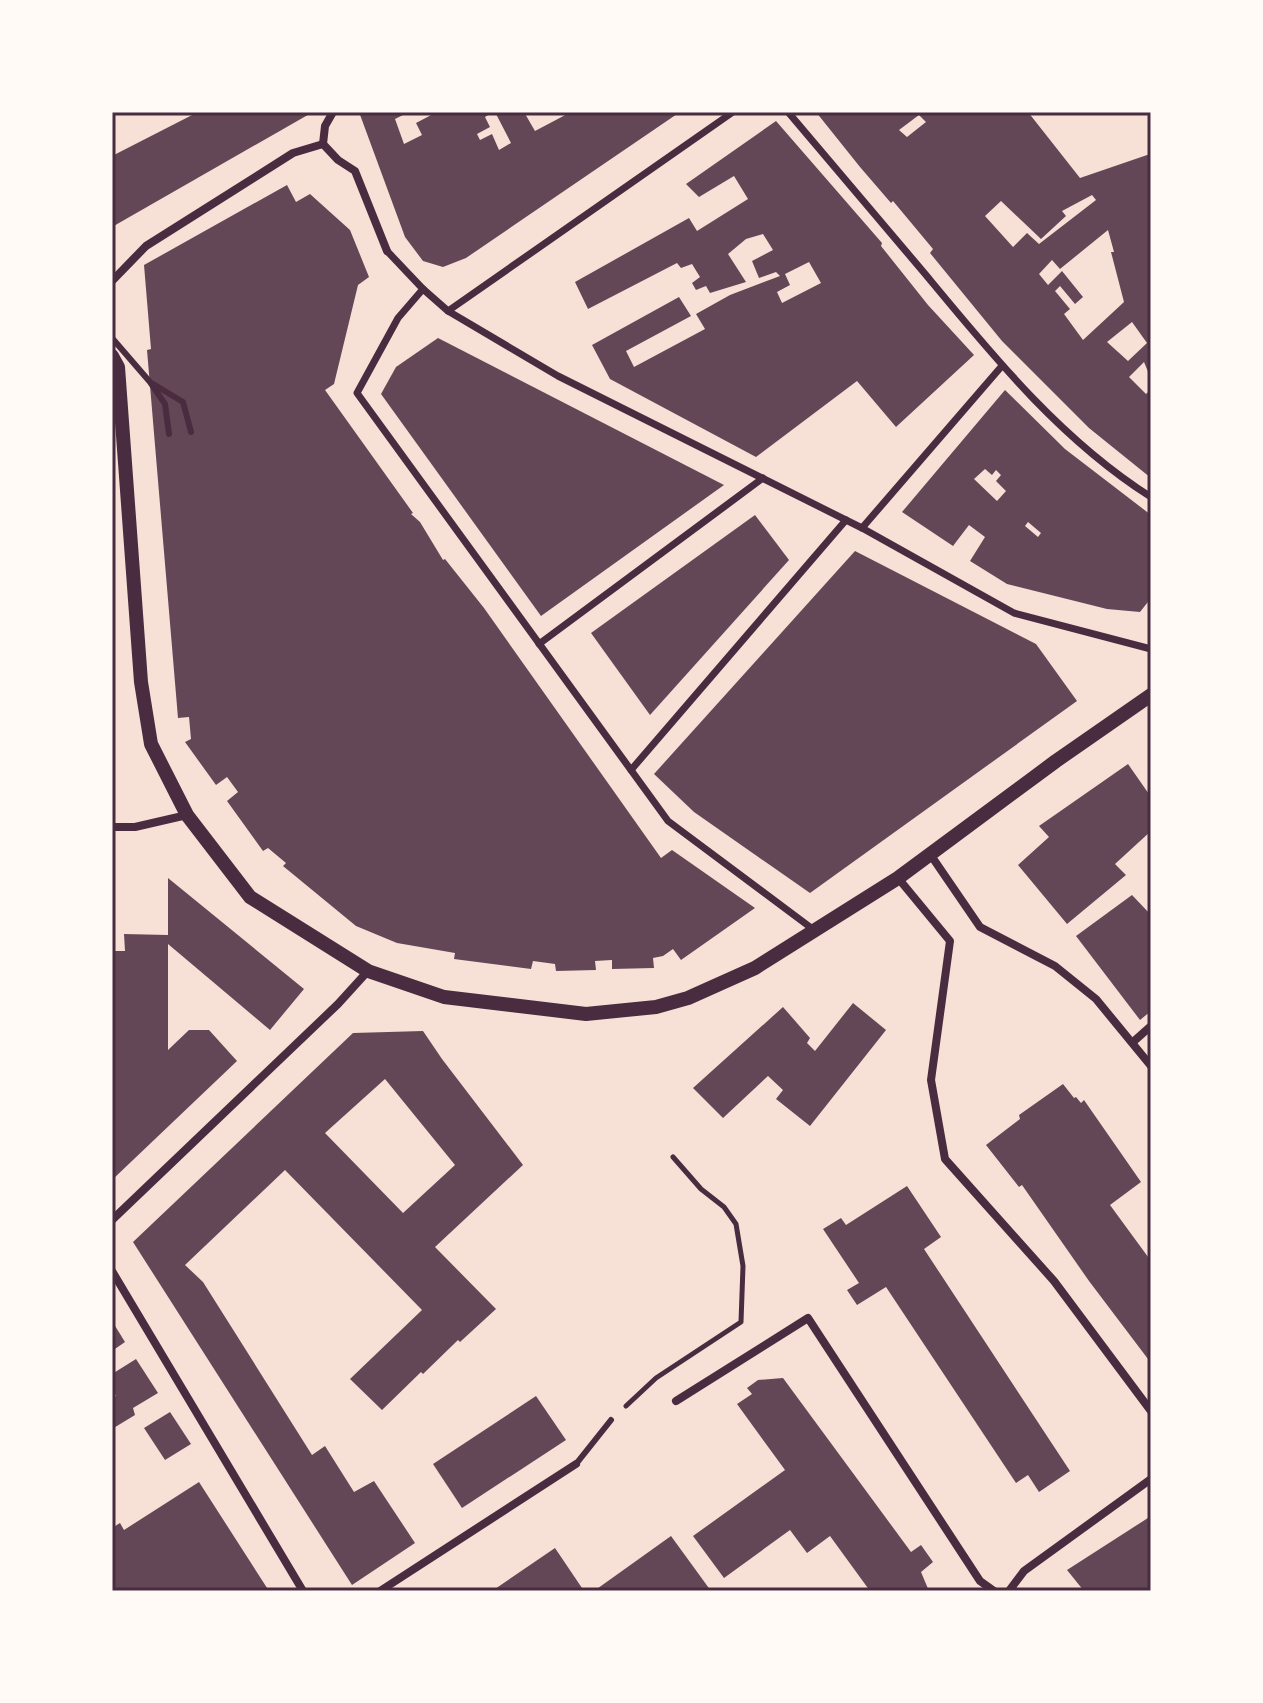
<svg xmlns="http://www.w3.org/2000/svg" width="1263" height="1703" font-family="Commissioner,sans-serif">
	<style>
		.building { fill: #644757; fill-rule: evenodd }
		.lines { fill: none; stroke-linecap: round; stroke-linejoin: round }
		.path { stroke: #4a2c40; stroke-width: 5 }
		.service { stroke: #4a2c40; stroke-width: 6 }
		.pedestrian { stroke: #4a2c40; stroke-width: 7 }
		.minor { stroke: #4a2c40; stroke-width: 8 }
		.tertiary { stroke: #4a2c40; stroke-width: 14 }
		.neatline { fill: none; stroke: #4a2c40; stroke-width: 3 }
	</style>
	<rect width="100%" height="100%" fill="#f7e1d7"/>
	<!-- building -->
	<g class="building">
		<polygon points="198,112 313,112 112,227 112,156"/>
		<polygon points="359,112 409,112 395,119 404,144 422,135 416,123 437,112 493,112 485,117 490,127 477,134 480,140 492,134 499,150 511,143 495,112 524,112 535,131 571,112 680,112 466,258 443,267 423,261 405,237"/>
		<path d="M816 112H1028L1080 178 1150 154 1151 379 1144 362 1129 377 1146 394 1151 389 1149 399 1151 478 1089 428 1002 341 930 253 933 249 893 201 891 203 860 167ZM919 115 926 122 907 137 899 130ZM1092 195 1096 200 1039 244 1027 233 1013 247 985 216 1001 201 1041 239 1066 216 1062 211ZM1108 230 1114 252H1111L1124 302 1083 340 1064 314 1070 309 1055 291 1060 286 1075 304 1083 297 1062 271 1048 285 1039 274 1052 260 1060 269ZM1132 322 1147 343 1128 361 1107 342Z"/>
		<path d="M776 121 882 243 881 246 928 305 974 355 896 427 857 381 756 457 610 379 592 345 679 297 691 316 626 351 634 367 705 329 696 314 730 295 780 276 776 272 759 278 752 261 773 250 763 234 746 239 728 254 746 282 710 293 706 286 696 290 692 283 700 277 692 264 681 268 677 263 588 309 575 282 689 218 697 231 748 199 734 176 699 197 686 184ZM809 262 821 283 782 303 777 292 790 285 785 274Z"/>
		<polygon points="287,185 296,202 310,194 350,230 369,277 358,285 334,384 325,390 413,513 411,514 420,522 443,560 445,559 484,608 661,858 672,850 755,908 681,960 673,949 663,956 653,958 654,968 612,969 612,960 595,961 596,970 556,971 555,964 533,961 531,969 454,959 455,953 397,943 356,926 283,866 286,863 268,848 263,851 227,801 238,792 227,777 216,785 185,742 191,739 189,717 178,718 147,350 151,349 144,265"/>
		<polygon points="438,338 724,485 541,616 381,394 396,367"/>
		<path d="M1005 390 1065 449 1151 515V598L1140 612 1107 609 1007 584 970 561 985 537 969 525 953 546 902 512ZM985 469 992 475 996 470 1001 475 996 481 1006 491 997 501 974 479ZM1028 522 1041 533 1038 537 1025 526Z"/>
		<polygon points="755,515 789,560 650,715 591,633"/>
		<polygon points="855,551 1036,644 1077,701 810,893 694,812 654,774"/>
		<polygon points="1128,764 1151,797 1151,831 1115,864 1126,875 1067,924 1018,865 1049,837 1039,826"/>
		<polygon points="168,878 304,989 270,1030 168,944 168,1050 189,1030 209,1030 237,1061 112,1180 112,951 125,951 124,934 168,935"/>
		<polygon points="1132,895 1151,915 1151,1011 1140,1020 1076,936"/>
		<polygon points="853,1003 886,1030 810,1126 776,1099 783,1090 768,1076 723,1118 693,1088 783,1007 810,1038 807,1043 815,1051"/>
		<path d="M423 1031 442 1059 523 1165 435 1247 496 1309 460 1342 458 1340 423 1374 421 1372 382 1410 350 1379 422 1310 285 1170 185 1265 203 1282 312 1455 325 1446 354 1492 374 1481 415 1543 352 1585 133 1242 353 1033ZM385 1079 455 1165 403 1213 325 1133Z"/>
		<polygon points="1063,1084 1074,1098 1076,1097 1081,1103 1084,1100 1141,1182 1110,1205 1151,1261 1151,1363 1089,1281 1022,1185 1019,1187 986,1145 1020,1119 1019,1115"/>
		<polygon points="907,1186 941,1237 924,1249 1070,1471 1039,1492 1028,1475 1016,1483 886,1287 857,1305 847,1290 859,1283 823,1229 841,1218 846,1225"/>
		<polygon points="112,1321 125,1342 112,1351"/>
		<polygon points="136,1359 158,1393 133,1408 135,1415 112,1429 112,1398 116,1396 112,1389 112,1374"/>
		<polygon points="783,1378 911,1552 921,1545 933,1562 921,1572 929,1591 870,1591 830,1536 807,1553 790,1530 724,1578 693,1536 785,1470 737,1404 752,1394 747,1388 758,1380"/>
		<polygon points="536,1396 566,1440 462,1508 433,1464"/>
		<polygon points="170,1412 191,1444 165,1460 144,1428"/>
		<polygon points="199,1482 269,1591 112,1591 112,1528 120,1523 124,1530"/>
		<polygon points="1151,1516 1151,1591 1084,1591 1067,1570"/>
		<polygon points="671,1536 711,1591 594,1591"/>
		<polygon points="555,1548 584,1591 492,1591"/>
	</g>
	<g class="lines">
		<!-- path -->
		<polyline class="path" points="626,1406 656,1378 741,1322 743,1266 736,1224 724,1207 701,1189 673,1157"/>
		<!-- service -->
		<g class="service">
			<polyline points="112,338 150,382 165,404 169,434"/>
			<polyline points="153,384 183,402 191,432"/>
			<polyline points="576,1464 611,1420"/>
		</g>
		<!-- pedestrian -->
		<g class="pedestrian">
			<path d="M788 112C834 166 880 221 926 275 993 356 1061 440 1151 497"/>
			<polyline points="387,251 423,289 448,311 558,376 862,528 1014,613 1151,649"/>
			<polyline points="423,289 398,318 357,393 668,821 814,930"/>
			<polyline points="448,311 733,112"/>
			<polyline points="862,528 1001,367"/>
			<polyline points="539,644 763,478"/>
			<polyline points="631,770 846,520"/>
		</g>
		<!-- minor -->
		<g class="minor">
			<polyline points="333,112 325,126 323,144 338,160 355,171 387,251"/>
			<polyline points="112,281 146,246 293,153 323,144"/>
			<polyline points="112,827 135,827 187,815"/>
			<polyline points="930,854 980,927 1055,966 1096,999 1151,1066"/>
			<polyline points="898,878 950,941 931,1080 945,1159 1054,1281 1151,1411"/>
			<polyline points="1133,1042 1151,1026"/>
			<polyline points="112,1220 338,1004 368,971"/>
			<polyline points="112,1271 303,1591"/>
			<polyline points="676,1401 808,1318 980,1581 994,1591"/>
			<polyline points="380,1591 576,1464"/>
			<polyline points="1009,1591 1024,1571 1151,1479"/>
		</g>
		<!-- tertiary -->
		<polyline class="tertiary" points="112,356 118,367 141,682 151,744 187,815 250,897 368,971 444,997 586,1014 656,1007 688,998 755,968 898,878 1056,761 1151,695"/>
	</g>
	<!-- border -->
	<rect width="1263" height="1703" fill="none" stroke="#fffaf5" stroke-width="228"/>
	<rect x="114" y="114" width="1035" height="1475" class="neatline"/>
</svg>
